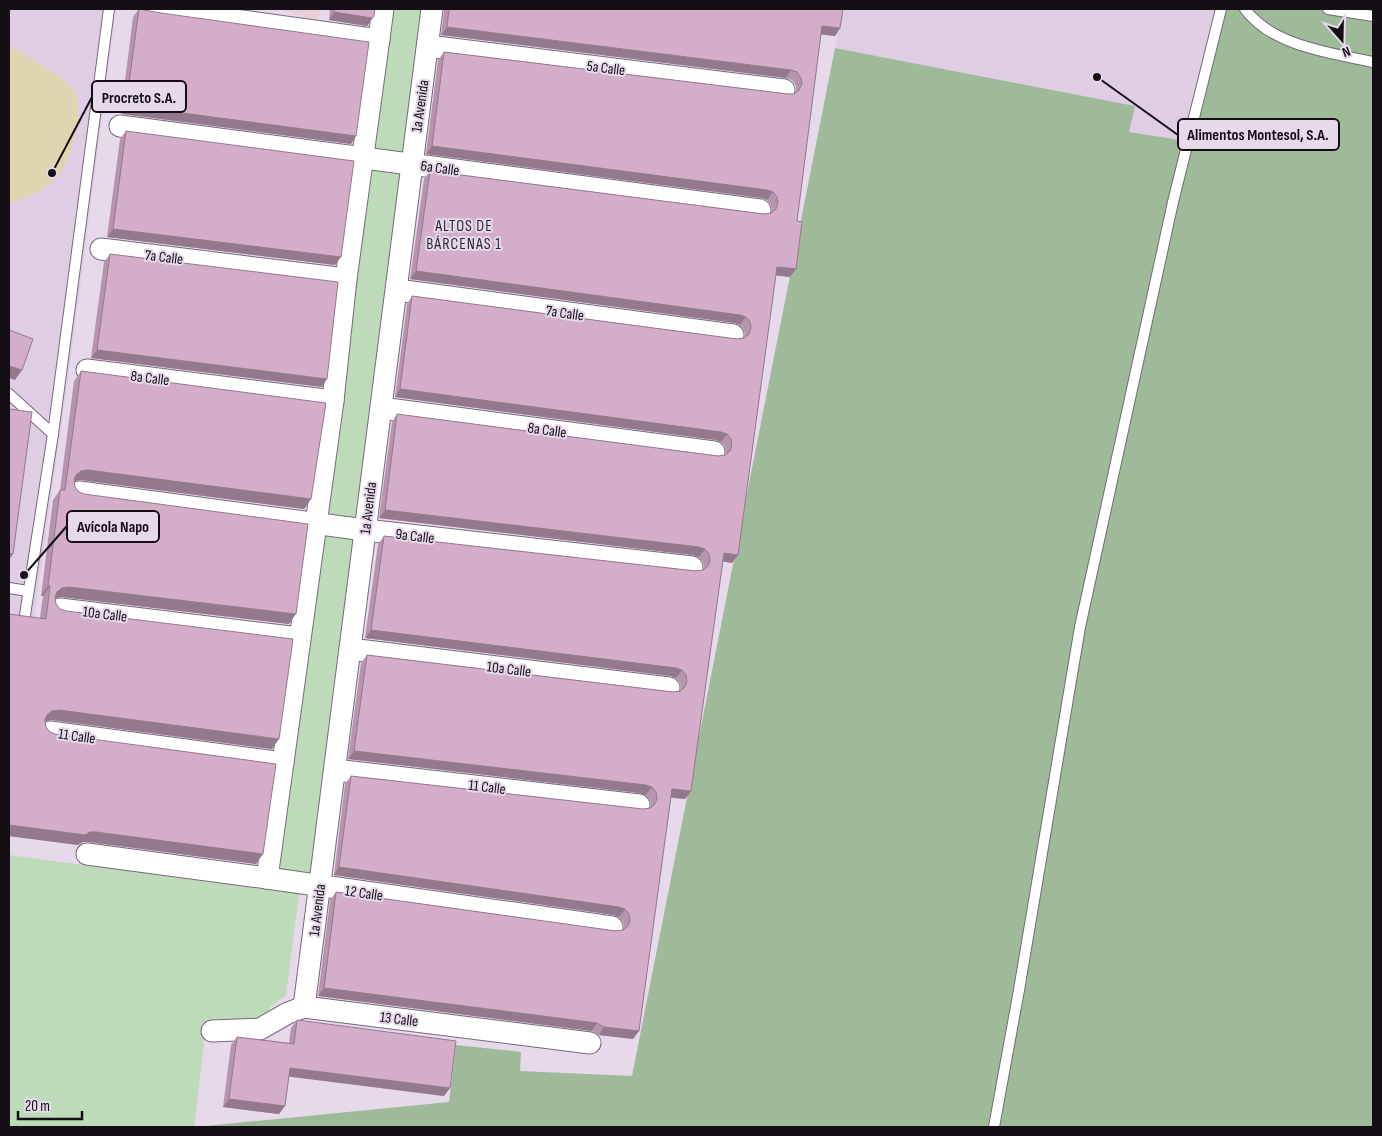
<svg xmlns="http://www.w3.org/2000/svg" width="1382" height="1136" font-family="'Sofia Sans Condensed',sans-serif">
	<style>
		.built { fill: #dfcde4 }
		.education { fill: #e7cdd4 }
		.green { fill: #bedbb9 }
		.forest { fill: #9eba98 }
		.sand { fill: #dfd5b0 }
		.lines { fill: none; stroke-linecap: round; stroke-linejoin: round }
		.lane-casing { stroke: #756a79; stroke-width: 12 }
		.street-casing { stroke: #756a79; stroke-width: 23 }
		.lane { stroke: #fff; stroke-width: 10 }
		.street { stroke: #fff; stroke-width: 21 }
		.wall { fill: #b695ac }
		.shaded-wall { fill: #94798c }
		.building { fill: #d4adc8; stroke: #94798c }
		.labels { text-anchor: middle; stroke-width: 4; stroke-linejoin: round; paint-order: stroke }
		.street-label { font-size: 15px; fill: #130f14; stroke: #e6d9ea }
		.neighbourhood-label { font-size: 16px; letter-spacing: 1px; fill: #2f2632; stroke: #e6d9ea }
		.leader { fill: none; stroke: #130f14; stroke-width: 2 }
		.callout-dot { fill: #130f14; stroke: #e6d9ea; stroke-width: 2 }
		.callout { fill: #e6d9ea; stroke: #130f14; stroke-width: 2 }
		.callout-label { font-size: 16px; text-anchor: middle; font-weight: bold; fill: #130f14 }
	</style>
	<rect width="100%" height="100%" fill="#e6d9ea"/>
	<!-- built -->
	<g class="built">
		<polygon points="9,9 116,9 71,358 9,792"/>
		<polygon points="843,9 1226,9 1194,142 1128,132 1135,106 835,48"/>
	</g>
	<!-- education -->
	<polygon class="education" points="280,9 321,9 316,21"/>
	<!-- green -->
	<g class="green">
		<polygon points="383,9 432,9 320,887 267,878"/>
		<polygon points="9,855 299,894 286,995 270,1007 267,1025 207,1019 194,1127 9,1127"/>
	</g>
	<!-- forest -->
	<polygon class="forest" points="1226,9 1373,9 1373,1127 195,1127 449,1102 456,1045 521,1052 520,1071 632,1076 835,48 1135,106 1129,132 1193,142"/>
	<!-- sand -->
	<path class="sand" d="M9 45C26 56 64 75 74 91 86 109 71 164 56 178 44 191 25 198 9 203Z"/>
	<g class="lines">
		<defs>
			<g id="lane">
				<path d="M1245 9C1272 46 1331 53 1373 62"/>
				<polyline points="1328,9 1373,16"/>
				<polyline points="9,394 53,434"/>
				<polyline points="9,588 28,591"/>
				<polyline points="25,615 53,434 109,9"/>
				<polyline points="994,1127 1019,990 1080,627 1173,202 1221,9"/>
			</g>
			<g id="street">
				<polyline points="157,9 379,40"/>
				<polyline points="428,46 784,90"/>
				<polyline points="120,126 760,210"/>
				<polyline points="101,249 346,279"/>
				<polyline points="397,290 733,335"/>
				<polyline points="87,370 333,401"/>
				<polyline points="381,408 714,452"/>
				<polyline points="79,492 365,530 692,567"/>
				<polyline points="60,609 299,638"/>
				<polyline points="350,649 669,688"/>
				<polyline points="50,732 283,763"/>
				<polyline points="335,770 639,805"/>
				<polyline points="87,854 267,878 612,927"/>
				<polyline points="267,878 333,401 346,279 383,9"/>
				<polyline points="304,1007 432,9"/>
				<polyline points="212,1031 260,1029 288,1013 304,1007 590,1043"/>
			</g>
		</defs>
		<!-- lane casing -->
		<use href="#lane" class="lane-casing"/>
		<!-- street casing -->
		<use href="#street" class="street-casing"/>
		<!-- lane -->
		<use href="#lane" class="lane"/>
		<!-- street -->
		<use href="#street" class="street"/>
	</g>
	<!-- wall -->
	<g class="wall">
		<polygon points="139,9 351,144 123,114 121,113 133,17"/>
		<polygon points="330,9 375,9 374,16 367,26 329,20"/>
		<polygon points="444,9 843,9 840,28 835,36 821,34 790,277 776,275 738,555 732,563 723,561 691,791 685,799 671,798 639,1031 633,1039 599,1035 592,1031 318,996 330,900 336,892 616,931 623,930 624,929 623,922 619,917 614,915 334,875 345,784 351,776 643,809 650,808 651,807 650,800 646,795 640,793 348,759 361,663 367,655 673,692 680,691 681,690 680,683 676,678 671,676 365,638 378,544 384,536 696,571 703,570 704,569 703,562 699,557 693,555 379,518 392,422 397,414 718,456 725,455 726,453 725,447 721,442 716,440 395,397 407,304 412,296 737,339 744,338 745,336 744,330 740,325 735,323 410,279 424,179 430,171 764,214 771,213 772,211 771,205 767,200 762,198 426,154 438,60 444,52 788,94 794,94 796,92 796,86 792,80 786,78 441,35 444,11"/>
		<polygon points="126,131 335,265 107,237 120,139"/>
		<polygon points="110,254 322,387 91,358 104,262"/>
		<polygon points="81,371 311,499 304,509 81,480 74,481 75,487 79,492 289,624 62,597 55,598 56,604 60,609 272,749 52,720 45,721 46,727 50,732 256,864 89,842 83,842 78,845 9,836 43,596 41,596 53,500 60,490 74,381"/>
		<polygon points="297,1020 450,1088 444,1096 289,1076 279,1114 223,1107 231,1045 237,1037 289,1043 291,1028"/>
	</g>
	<!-- shaded-wall -->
	<g class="shaded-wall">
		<polygon points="334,12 374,16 367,26 329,20"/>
		<polygon points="822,26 840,28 835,36 816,34"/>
		<polygon points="447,27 791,70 786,78 441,35"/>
		<polygon points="126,105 356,136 351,144 123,114 121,113"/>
		<polygon points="432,146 767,190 773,192 767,200 762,198 426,154"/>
		<polygon points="113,229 341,257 335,265 107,237"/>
		<polygon points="777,267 796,269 790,277 771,275"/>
		<polygon points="416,271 740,315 746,317 740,325 735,323 410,279"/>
		<polygon points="97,350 327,379 322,387 91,358"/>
		<polygon points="9,366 22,370 15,380 9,378"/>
		<polygon points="400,389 721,432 727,434 721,442 716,440 395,397"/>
		<polygon points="88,470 311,499 304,509 81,480 74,481 76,475 81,471"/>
		<polygon points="385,510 699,547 705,549 699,557 693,555 379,518"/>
		<polygon points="9,553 13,554 9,560"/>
		<polygon points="724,553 738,555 732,563 719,561"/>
		<polygon points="48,586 50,586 43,596 41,596"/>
		<polygon points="69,587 296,614 289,624 62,597 55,598 57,592 62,588"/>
		<polygon points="371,630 676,668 682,670 676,678 671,676 365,638"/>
		<polygon points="59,710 279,739 272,749 52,720 45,721 47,715 52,711"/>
		<polygon points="354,751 646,785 652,787 646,795 640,793 348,759"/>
		<polygon points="672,789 691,791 685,799 667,797"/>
		<polygon points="9,825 90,832 96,832 263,854 256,864 89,842 83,842 78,845 9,836"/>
		<polygon points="339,867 619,907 625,909 619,917 614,915 334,875"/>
		<polygon points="324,988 597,1023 592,1031 318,996"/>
		<polygon points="604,1027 639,1031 633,1039 599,1035"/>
		<polygon points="290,1068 450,1088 444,1096 284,1076"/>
		<polygon points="229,1099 285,1106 279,1114 223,1107"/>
	</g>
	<!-- building -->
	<g class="building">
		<polygon points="139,9 161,13 369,42 356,136 129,106 126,105"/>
		<polygon points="335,9 375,9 374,16 372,18 334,12"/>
		<polygon points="449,9 843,9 840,28 822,26 797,221 802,222 796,269 777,267 738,555 724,553 691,791 672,789 639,1031 604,1027 597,1023 324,988 336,892 616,931 623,930 628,926 630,921 629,914 625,909 619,907 339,867 351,776 643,809 650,808 654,805 657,799 656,792 652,787 646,785 354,751 367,655 673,692 680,691 684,688 687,682 686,675 682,670 676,668 371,630 384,536 696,571 703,570 708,566 710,561 709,554 705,549 699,547 385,510 397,414 718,456 725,455 730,451 732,445 731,439 727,434 721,432 400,389 412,296 737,339 744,338 749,334 751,328 750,322 746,317 740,315 416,271 430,171 764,214 771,213 776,209 778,203 777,197 773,192 767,190 432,146 444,52 788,94 794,94 799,90 802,84 801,78 797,72 791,70 447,27"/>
		<polygon points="126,131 354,161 341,257 113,229"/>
		<polygon points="110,254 338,282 327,379 97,350"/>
		<polygon points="9,330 33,339 22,370 9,366"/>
		<polygon points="81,371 326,403 311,499 88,470 81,471 76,475 74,480 75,487 79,492 84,494 308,524 296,614 69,587 62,588 57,592 55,597 56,604 60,609 66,611 293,639 279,739 59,710 52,711 47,715 45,720 46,727 50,732 55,734 276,764 263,854 96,832 90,832 85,835 9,825 9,614 46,619 50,586 48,586 60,490 65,490"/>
		<polygon points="9,409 32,412 13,554 9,553"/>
		<polygon points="297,1020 456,1041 450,1088 290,1068 285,1106 229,1099 237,1037 294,1044"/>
	</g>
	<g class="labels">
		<!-- street labels -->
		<g class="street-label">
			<text transform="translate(606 68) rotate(7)" y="5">5a Calle</text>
			<text transform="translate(420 106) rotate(-82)" y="5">1a Avenida</text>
			<text transform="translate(440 168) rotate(8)" y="5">6a Calle</text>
			<text transform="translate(164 257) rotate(7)" y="5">7a Calle</text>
			<text transform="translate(565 313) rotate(8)" y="5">7a Calle</text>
			<text transform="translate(150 378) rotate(7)" y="5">8a Calle</text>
			<text transform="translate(547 430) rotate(8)" y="5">8a Calle</text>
			<text transform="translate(368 508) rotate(-83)" y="5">1a Avenida</text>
			<text transform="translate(415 536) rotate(7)" y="5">9a Calle</text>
			<text transform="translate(105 614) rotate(7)" y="5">10a Calle</text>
			<text transform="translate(509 669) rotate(7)" y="5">10a Calle</text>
			<text transform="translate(77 736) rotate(8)" y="5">11 Calle</text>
			<text transform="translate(487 787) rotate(7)" y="5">11 Calle</text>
			<text transform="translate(364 893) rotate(8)" y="5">12 Calle</text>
			<text transform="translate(317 910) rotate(-83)" y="5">1a Avenida</text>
			<text transform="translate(399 1019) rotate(7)" y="5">13 Calle</text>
		</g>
		<!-- neighbourhood labels -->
		<g class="neighbourhood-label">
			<text x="464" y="231">ALTOS DE<tspan x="464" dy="18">BÁRCENAS 1</tspan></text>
		</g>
	</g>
	<!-- callouts -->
	<path class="leader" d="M52 173L92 97M1097 77L1178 135M24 575L67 526"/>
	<g class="callout-dot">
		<circle cx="52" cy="173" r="5"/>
		<circle cx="1097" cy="77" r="5"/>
		<circle cx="24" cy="575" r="5"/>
	</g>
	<g class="callout">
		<rect x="92" y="81" width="94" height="31" rx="5"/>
		<rect x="1178" y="119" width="161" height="31" rx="5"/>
		<rect x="67" y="511" width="92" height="31" rx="5"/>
	</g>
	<g class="callout-label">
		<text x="139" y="103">Procreto S.A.</text>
		<text x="1258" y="140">Alimentos Montesol, S.A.</text>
		<text x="113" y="532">Avícola Napo</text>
	</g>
	<!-- border -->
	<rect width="1382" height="1136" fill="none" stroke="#130f14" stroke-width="20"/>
	<!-- north arrow -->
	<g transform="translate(1342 40) rotate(160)" stroke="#e6d9ea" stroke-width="4" paint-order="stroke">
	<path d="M0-4L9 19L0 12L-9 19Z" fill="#130f14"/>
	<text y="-8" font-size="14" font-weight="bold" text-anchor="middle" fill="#130f14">N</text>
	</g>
	<!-- scale -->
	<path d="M18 1111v8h64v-8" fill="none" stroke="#130f14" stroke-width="2.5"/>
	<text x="25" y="1111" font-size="15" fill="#130f14" stroke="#e6d9ea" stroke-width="4" paint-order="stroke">20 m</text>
</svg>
